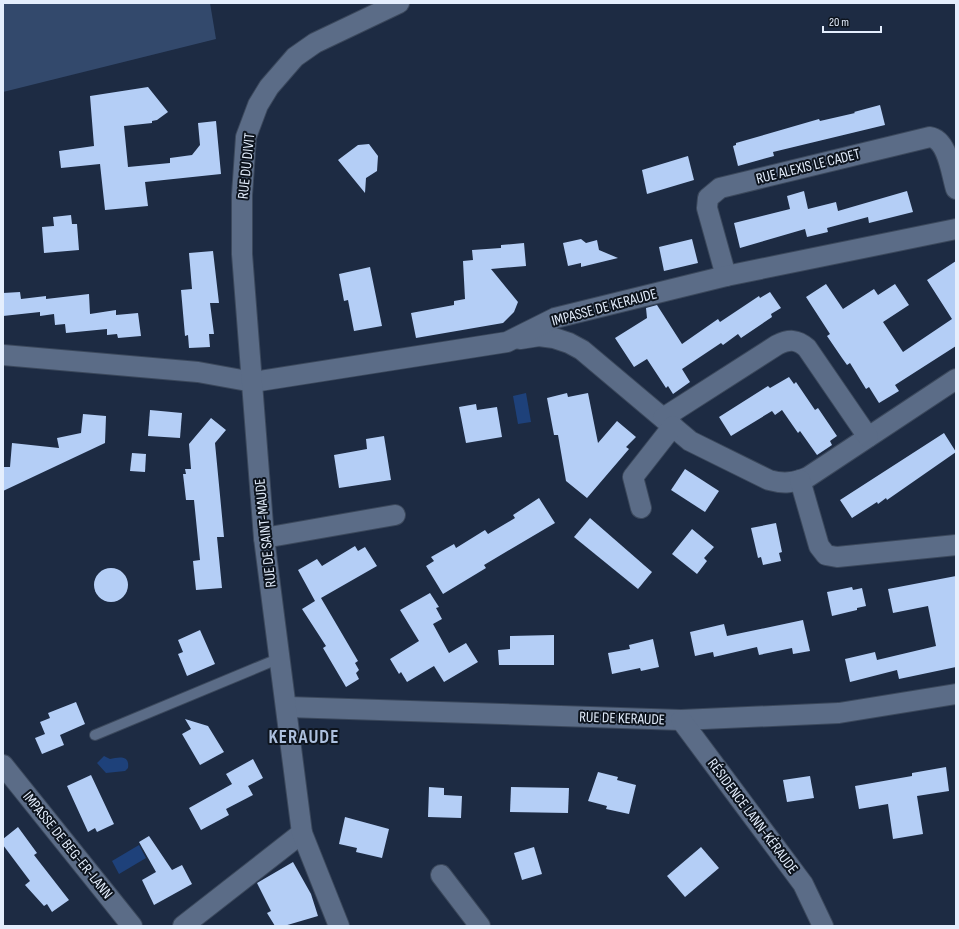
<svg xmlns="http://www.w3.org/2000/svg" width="959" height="929" font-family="'Sofia Sans Condensed',sans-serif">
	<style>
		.green { fill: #33496c }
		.water { fill: #1e417a }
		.building { fill: #b4cef6 }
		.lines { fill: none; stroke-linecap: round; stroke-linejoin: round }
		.lane-casing { stroke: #3b485c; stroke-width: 12 }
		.street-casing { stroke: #3b485c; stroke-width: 22 }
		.lane { stroke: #5b6c87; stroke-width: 10 }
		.street { stroke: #5b6c87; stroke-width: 20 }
		.labels { text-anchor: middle; stroke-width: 4; stroke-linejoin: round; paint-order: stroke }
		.street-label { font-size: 15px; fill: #e4eefd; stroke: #0d141e }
		.district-label { font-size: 19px; font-weight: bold; letter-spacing: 1px; fill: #adc0de; stroke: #0d141e }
	</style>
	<rect width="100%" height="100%" fill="#1d2b43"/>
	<!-- green -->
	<polygon class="green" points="3,3 210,3 216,39 3,92"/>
	<!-- water -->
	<g class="water">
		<polygon points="526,393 531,422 518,424 513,396"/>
		<path d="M104 756 110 759C119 757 130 755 128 768L125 771 106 773 97 763Z"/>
		<polygon points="139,845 146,858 119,874 112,861"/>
	</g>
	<!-- building -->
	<g class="building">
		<polygon points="148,87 168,112 157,120 152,121 152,123 124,126 128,167 170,163 170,158 192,155 200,145 198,123 216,121 221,174 145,182 148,206 105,210 100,164 61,168 59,151 94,146 90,96"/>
		<polygon points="880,105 885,125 773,152 774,156 738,166 733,146 736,145 736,143 819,119 820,121 855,113 854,112"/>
		<polygon points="369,144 378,156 377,171 366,178 365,193 338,160 358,145"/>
		<polygon points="688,156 694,180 647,194 642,170"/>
		<polygon points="804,191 808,209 836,202 838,211 907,191 913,212 869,223 868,217 827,228 828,232 807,237 805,229 740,248 734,223 790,209 787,196"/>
		<polygon points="71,215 72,224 77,224 79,250 44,253 42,227 54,226 53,217"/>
		<polygon points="581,239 586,243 597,240 599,250 618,258 581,267 581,263 568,266 563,243"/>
		<polygon points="692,239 698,263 664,271 659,247"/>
		<polygon points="524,243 526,266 491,269 518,302 514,312 503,323 416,338 411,313 454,305 454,301 465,299 463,261 473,260 472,250 501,248 501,245"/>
		<polygon points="213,251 219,303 210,303 214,334 209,334 210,347 189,348 188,335 185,336 181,290 192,289 189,253"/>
		<polygon points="956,261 956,346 895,385 899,391 879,403 869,387 866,389 850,363 847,365 842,358 827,336 830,334 806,297 826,284 843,309 874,289 878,295 895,284 909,305 883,322 903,352 952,319 927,280"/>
		<polygon points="370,267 382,326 354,331 348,300 344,301 339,274"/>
		<polygon points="20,292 21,299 46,296 46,299 89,294 90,314 116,310 116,315 138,313 141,336 118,338 117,334 107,335 107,329 66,333 65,324 55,325 54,314 40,316 40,312 3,316 3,293"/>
		<polygon points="770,292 781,308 771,314 772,317 741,338 738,334 723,345 721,343 682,369 690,382 673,394 668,386 666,388 647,359 634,367 615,338 647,318 646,308 657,305 682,344 718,319 720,322 759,296 760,298"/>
		<polygon points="789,377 794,384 796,382 815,410 818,408 837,436 830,441 832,445 817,455 800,431 798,433 782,410 775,415 772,411 731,436 719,417 768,386 770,388"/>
		<polygon points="567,393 568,397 588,393 598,443 617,421 636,437 626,447 629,449 587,498 566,481 558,435 554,435 547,398"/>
		<polygon points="476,404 477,410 497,407 502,437 466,443 459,407"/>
		<polygon points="150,410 182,413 180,438 148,436"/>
		<polygon points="83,414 106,416 105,443 3,491 3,467 10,467 12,443 59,448 57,438 81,433"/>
		<polygon points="211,418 226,430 215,443 224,537 217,537 222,588 196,590 193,561 200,560 194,500 186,500 183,474 186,474 185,469 191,469 189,444"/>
		<polygon points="944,433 956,452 887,500 886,498 878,504 877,502 852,518 840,500"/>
		<polygon points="384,436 391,480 339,488 334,455 367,449 366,439"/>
		<polygon points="132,453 146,454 145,472 130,471"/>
		<polygon points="685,469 719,491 705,512 671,490"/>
		<polygon points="539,498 555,523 484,565 486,568 443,594 426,566 434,561 431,557 454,544 456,548 485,530 488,534 515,518 513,515"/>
		<polygon points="590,518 652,572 638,589 574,537"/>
		<polygon points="776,523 782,552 779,553 781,561 763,565 761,557 758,558 751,528"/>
		<polygon points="692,529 714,547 704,558 707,561 697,574 672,554"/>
		<polygon points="355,546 358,551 365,547 377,566 321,598 358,661 355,663 359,670 356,673 359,679 346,687 323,648 326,646 302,609 315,601 298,570 317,559 322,566"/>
		<circle cx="111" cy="585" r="17"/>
		<polygon points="956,576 956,667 899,679 897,670 850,682 845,659 875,652 877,660 936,646 928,606 893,613 888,589"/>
		<polygon points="852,587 853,590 862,588 866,606 857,608 857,610 832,616 827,592"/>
		<polygon points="430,593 439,607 436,608 442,619 433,624 449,653 466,643 478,662 444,682 434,666 407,682 401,672 399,674 390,659 419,641 400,610"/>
		<polygon points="803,620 810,651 793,654 792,648 759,655 757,647 714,657 713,652 695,656 690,632 724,624 727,636"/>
		<polygon points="200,630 215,664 187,676 178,654 183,652 178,640"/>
		<polygon points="554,635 554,665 499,665 498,650 510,649 510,636"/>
		<polygon points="653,639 659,667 641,671 640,668 612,674 608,653 630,649 629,645"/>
		<polygon points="76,702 85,724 60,735 64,745 42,754 35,738 45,734 40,722 50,718 48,713"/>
		<polygon points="185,719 208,726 224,752 200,765 182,734 191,729"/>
		<polygon points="253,759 263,778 248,786 253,795 226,809 229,815 201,830 189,808 232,784 226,774"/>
		<polygon points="946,767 949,791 917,796 923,834 893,839 888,804 859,809 855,786 912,776 912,773"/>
		<polygon points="598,772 618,777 617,780 636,785 629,814 606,809 607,806 588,801"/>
		<polygon points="91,775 114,824 97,832 95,828 88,832 67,786"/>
		<polygon points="810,776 814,798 787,802 783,780"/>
		<polygon points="429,787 444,788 444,795 462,796 461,818 428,817"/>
		<polygon points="511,787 569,788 568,813 510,812"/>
		<polygon points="345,817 389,829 382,858 356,852 357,848 339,844"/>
		<polygon points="18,827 37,853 34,855 69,900 52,912 47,904 44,906 25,885 30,881 3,845 3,839"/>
		<polygon points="149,836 172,870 182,865 192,884 154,905 142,880 156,872 139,842"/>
		<polygon points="534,847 542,874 522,880 514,853"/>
		<polygon points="701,847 719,868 685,897 667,876"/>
		<polygon points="293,862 311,894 318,916 284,926 275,926 267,913 271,911 257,883"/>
	</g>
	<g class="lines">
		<defs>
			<polyline id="lane" points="95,735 280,658"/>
			<g id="street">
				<path d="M726 276 707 208 708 198 720 188 930 137C948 140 951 173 956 189"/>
				<path d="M520 339 539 336 554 338 569 343 582 350 690 441 769 480C783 484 794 483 808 477L956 379"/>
				<polyline points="3,355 198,372 253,382 507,342 555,318 726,276 956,229"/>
				<path d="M663 418 777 345C789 339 797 339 807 348L868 437"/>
				<polyline points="800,480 819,546 826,555 837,557 956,545"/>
				<polyline points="641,508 633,477 673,426"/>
				<polyline points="264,538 395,515"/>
				<polyline points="287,707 681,720 839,713 956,694"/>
				<polyline points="681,720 803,884 823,926"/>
				<polyline points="3,765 132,926"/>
				<polyline points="441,875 480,926"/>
				<polyline points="183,926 302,833"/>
				<polyline points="339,926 302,833 264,538 242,254 242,195 246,137 258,105 269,87 295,57 315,43 399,3"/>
			</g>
		</defs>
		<!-- lane casing -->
		<use href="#lane" class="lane-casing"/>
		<!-- street casing -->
		<use href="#street" class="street-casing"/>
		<!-- lane -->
		<use href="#lane" class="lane"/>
		<!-- street -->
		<use href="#street" class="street"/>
	</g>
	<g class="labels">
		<!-- street labels -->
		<g class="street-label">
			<text transform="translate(246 166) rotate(-84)" y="5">RUE DU DIVIT</text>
			<text transform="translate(808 166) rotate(-14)" y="5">RUE ALEXIS LE CADET</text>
			<text transform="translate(604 307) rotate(-15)" y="5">IMPASSE DE KERAUDE</text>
			<text transform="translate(265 533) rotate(-96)" y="5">RUE DE SAINT-MAUDE</text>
			<text transform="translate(622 718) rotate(2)" y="5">RUE DE KERAUDE</text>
			<text transform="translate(753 816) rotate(53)" y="5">RÉSIDENCE LANN-KÉRAUDE</text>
			<text transform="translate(68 845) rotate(51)" y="5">IMPASSE DE BEG-ER-LANN</text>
		</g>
		<!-- district labels -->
		<g class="district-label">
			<text x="304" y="743">KERAUDE</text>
		</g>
	</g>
	<!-- border -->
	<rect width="959" height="929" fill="none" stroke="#e4eefd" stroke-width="8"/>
	<!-- scale -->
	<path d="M823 26v6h58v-6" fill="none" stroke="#e4eefd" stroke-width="2"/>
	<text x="829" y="26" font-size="12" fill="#e4eefd" stroke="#0d141e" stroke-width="3" paint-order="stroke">20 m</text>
</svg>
